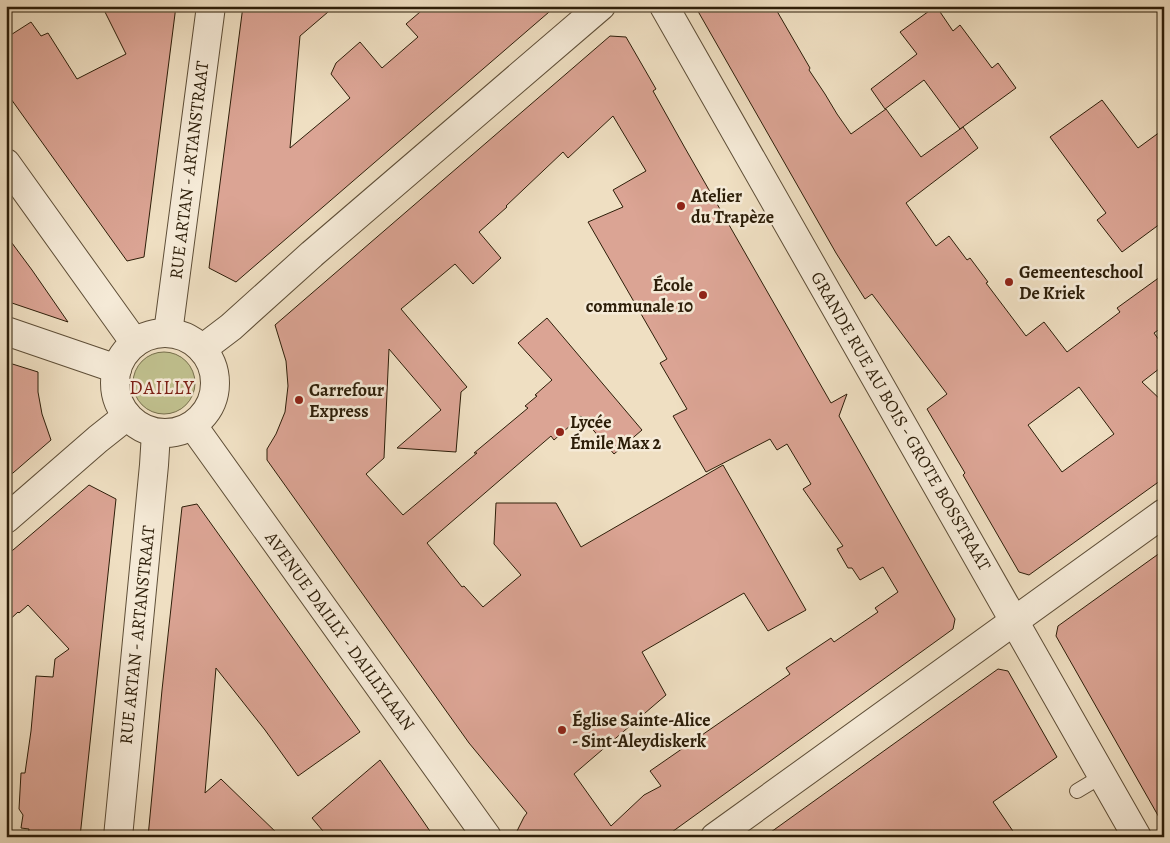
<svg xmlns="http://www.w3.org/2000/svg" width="1170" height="843" font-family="Alegreya,serif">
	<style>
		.green { fill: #c0c08e; stroke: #766f4c }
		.building { fill: #dba494; stroke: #2d1e09; fill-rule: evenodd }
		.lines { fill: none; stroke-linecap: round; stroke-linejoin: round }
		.lane-casing { stroke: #5e4e37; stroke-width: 16 }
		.street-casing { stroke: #5e4e37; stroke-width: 30 }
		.lane { stroke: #f5ead7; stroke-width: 14 }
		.street { stroke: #f5ead7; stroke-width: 28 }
		.poi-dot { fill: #8f2418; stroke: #f5ead7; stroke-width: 2 }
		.labels { text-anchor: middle; stroke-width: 5; stroke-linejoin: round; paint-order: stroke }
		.street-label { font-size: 18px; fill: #2d1e09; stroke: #f5ead7 }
		.poi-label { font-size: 18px; font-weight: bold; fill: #2d1e09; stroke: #f5ead7; text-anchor: start }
		.neighbourhood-label { font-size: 19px; letter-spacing: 1px; fill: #7a1f14; stroke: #f5ead7 }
	</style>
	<rect width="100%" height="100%" fill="#efdfc2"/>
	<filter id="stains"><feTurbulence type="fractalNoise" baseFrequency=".004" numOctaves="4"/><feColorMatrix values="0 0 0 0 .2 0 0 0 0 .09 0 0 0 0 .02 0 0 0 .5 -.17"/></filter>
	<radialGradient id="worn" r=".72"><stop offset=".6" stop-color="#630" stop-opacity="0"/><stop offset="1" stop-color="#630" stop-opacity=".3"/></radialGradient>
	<!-- green -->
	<circle class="green" cx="164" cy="383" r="31"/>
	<!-- building -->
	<g class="building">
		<polygon points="102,6 176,6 144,257 127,261 6,92 6,38 31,22 41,36 48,33 77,79 126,54"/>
		<polygon points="243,6 335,6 300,36 290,148 350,98 331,74 336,63 360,42 382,68 418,37 406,24 427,6 556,6 236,282 209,268"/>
		<path d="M695 6H774L810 68 809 70 825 94 837 114 851 134 886 109 921 157 963 127 978 148 906 203 936 246 949 236 967 260 970 258 988 282 986 283 1026 336 1044 322 1067 352 1120 312 1117 308 1164 274V326L1154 333 1164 347V365L1142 382 1164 403V478L1029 575 1019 572 963 475 965 473 927 409 947 394 872 294 865 299 836 253ZM1079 387 1114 434 1062 472 1028 425Z"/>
		<polygon points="936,6 953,31 960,25 992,68 998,63 1016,88 960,129 924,80 885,109 871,89 917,54 900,32"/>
		<path d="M610 36 626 37 656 89 653 91 685 148 831 403 847 394 839 416 955 619 953 629 665 837H514L524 817 527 813 469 743 267 460V449L276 434 285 412 288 386 286 361 275 325ZM613 116 646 171 613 190 623 207 588 222 667 359 660 363 687 409 673 416 706 472 770 439 777 450 787 444 811 484 803 489 843 546 837 549 848 568H852L860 580 883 567 898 592 875 608 878 612 834 642 831 638 786 668 790 674 650 771 661 786 644 795 611 826 574 774 666 695 642 652 744 593 768 631 806 610 723 465 581 547 556 503H496L494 544 521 575 483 607 464 586 462 587 427 543 551 436 554 440 581 416 614 454 642 430 547 318 518 343 552 380 535 395 537 396 525 406 528 408 474 453H477L403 515 366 474 384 458 389 349 441 410 397 448 456 452 461 392 467 387 401 309 455 264 473 284 501 258 479 232 507 207 506 206 563 152 568 158Z"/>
		<polygon points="1102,100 1138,148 1164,129 1164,221 1122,252 1097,220 1106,213 1050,137"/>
		<polygon points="6,235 32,270 68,322 6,301"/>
		<polygon points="6,362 38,372 38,392 42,414 51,440 6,479"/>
		<polygon points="89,485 116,499 80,837 28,837 29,829 21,828 23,815 19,809 21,773 25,773 31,731 36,676 53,677 55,659 69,649 28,605 19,613 18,612 6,623 6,556"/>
		<polygon points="197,504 360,732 298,776 265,730 216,668 205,793 221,779 281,837 148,837 162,690 182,507"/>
		<polygon points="1164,550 1164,826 1056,636 1058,626"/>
		<polygon points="998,669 1008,671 1057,757 993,802 1017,837 764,837"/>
		<polygon points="380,760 421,818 434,837 328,837 312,818"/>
	</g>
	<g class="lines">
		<defs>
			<polyline id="lane" points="1077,791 1102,776"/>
			<g id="street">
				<polyline points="664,6 1137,837"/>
				<polyline points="6,163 135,343"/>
				<polyline points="6,331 117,369"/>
				<polyline points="168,333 211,6"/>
				<circle cx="165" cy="383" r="50"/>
				<polyline points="202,349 231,327 312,254 601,6"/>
				<polyline points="193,426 487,837"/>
				<polyline points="6,519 98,439 127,416"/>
				<polyline points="118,837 154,465 156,433"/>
				<polyline points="715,837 1164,513"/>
			</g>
		</defs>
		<!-- lane casing -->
		<use href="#lane" class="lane-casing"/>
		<!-- street casing -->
		<use href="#street" class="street-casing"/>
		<!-- lane -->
		<use href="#lane" class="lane"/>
		<!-- street -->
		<use href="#street" class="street"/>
	</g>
	<!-- markers -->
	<g class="poi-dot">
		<circle cx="681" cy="206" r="5"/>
		<circle cx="1009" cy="282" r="5"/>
		<circle cx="703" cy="295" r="5"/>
		<circle cx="299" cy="400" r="5"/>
		<circle cx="560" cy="432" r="5"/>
		<circle cx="562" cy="730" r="5"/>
	</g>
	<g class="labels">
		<!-- street labels -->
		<g class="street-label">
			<text transform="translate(189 170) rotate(-83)" y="6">RUE ARTAN - ARTANSTRAAT</text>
			<text transform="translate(901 421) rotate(60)" y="6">GRANDE RUE AU BOIS - GROTE BOSSTRAAT</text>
			<text transform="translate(340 631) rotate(54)" y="6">AVENUE DAILLY - DAILLYLAAN</text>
			<text transform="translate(137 635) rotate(-84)" y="6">RUE ARTAN - ARTANSTRAAT</text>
		</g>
		<!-- poi labels -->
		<g class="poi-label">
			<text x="691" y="202">Atelier<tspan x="691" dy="21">du Trapèze</tspan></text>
			<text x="1019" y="278">Gemeenteschool<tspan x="1019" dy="21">De Kriek</tspan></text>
			<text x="693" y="291" text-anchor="end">École<tspan x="693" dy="21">communale 10</tspan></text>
			<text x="309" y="396">Carrefour<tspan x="309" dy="21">Express</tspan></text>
			<text x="570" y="428">Lycée<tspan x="570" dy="21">Émile Max 2</tspan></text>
			<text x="572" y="726">Église Sainte-Alice<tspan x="572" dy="21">- Sint-Aleydiskerk</tspan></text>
		</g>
		<!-- neighbourhood labels -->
		<g class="neighbourhood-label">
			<text x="162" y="394">DAILLY</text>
		</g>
	</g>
	<!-- margin -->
	<rect width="1170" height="843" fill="none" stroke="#efdfc2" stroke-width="25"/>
	<rect x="8" y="8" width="1155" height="828" fill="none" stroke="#2d1e09" stroke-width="2.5"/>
	<rect x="12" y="12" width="1145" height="818" fill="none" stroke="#2d1e09"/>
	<rect width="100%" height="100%" filter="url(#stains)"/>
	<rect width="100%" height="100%" fill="url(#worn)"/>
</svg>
